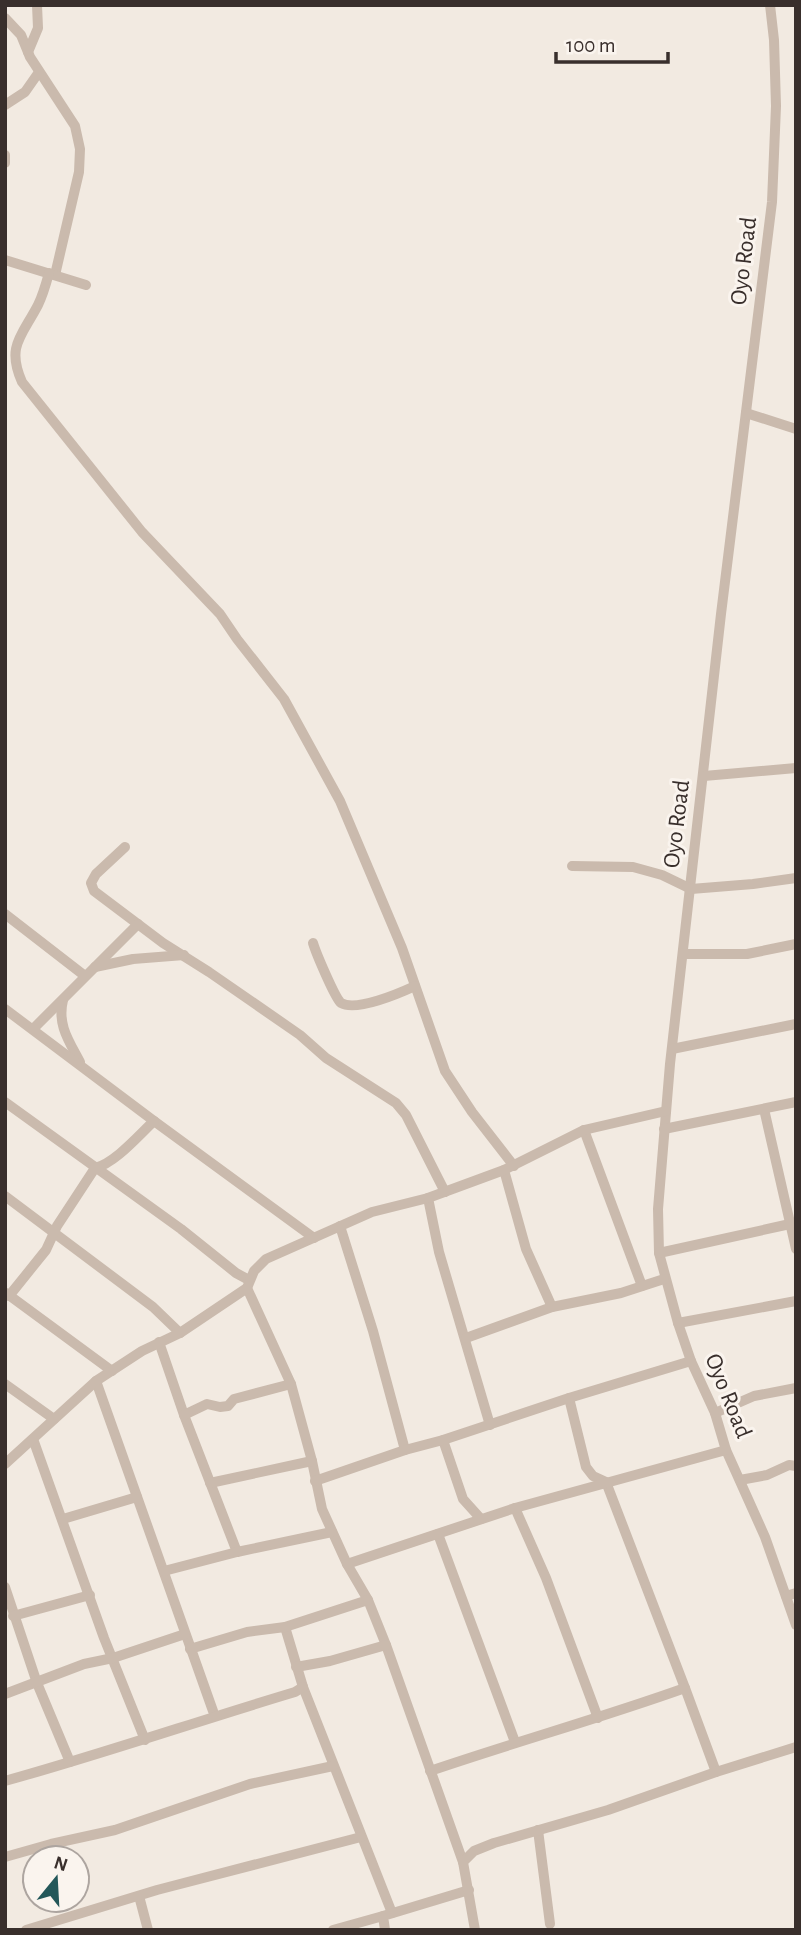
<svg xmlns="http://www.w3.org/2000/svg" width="801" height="1935" font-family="'Alegreya Sans',sans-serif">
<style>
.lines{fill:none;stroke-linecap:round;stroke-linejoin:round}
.minor{stroke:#cabaad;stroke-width:10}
.labels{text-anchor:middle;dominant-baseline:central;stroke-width:6;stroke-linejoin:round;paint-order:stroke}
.street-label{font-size:24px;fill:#392f2c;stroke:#faf4ee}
</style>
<rect width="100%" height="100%" fill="#f2eae1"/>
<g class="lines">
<g class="minor">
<polyline points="770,5 774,40 776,106 772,202 721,614 670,1064 658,1209 659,1253 678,1323 691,1361 715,1413 726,1450 765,1537 796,1625"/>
<polyline points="5,18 21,35 30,57 75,126 80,149 79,172 55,275"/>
<polyline points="28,52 38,28 37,5"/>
<polyline points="5,105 25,92 39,72"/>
<polyline points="5,155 5,163"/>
<polyline points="5,260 86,285"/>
<path d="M49,273c-3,11 -6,22 -11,32 -16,31 -32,41 -16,77l120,150 78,82 17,25 47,60 56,102 62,147 43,123 27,41 42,54"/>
<polyline points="746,413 796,429"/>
<polyline points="704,776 796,768"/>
<polyline points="125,847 96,874 91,883 94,891 163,943 209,972 300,1035 326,1058 396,1103 406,1115 445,1192"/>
<polyline points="572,866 633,867 662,875 691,889 753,884 796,878"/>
<polyline points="5,914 85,976"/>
<path d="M313,943c3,10 22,55 28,60 15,9 59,-10 74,-17"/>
<polyline points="683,954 747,954 796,944"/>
<polyline points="95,967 133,959 184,955"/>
<path d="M63,1000c-6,25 6,41 17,62"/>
<polyline points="5,1009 154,1121 314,1238"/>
<polyline points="33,1029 138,924"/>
<polyline points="672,1049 796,1024"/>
<polyline points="5,1102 181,1229 236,1273 249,1280"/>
<polyline points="764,1109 796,1249"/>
<polyline points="664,1129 796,1102"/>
<polyline points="584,1130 642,1286"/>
<polyline points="504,1170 526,1249 552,1307"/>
<polyline points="5,1196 153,1307 180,1333"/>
<polyline points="428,1198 439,1252 490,1425"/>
<polyline points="340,1226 373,1331 405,1450"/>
<polyline points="659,1253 790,1224"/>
<polyline points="247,1288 291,1384 312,1461 322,1509 347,1564 368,1600 386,1645 463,1862"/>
<polyline points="6,1293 112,1371"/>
<path d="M9,1296l37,-46 11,-24 38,-58c20,-5 43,-32 59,-47"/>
<polyline points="678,1323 796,1301"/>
<polyline points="466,1338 552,1307 621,1293 664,1279"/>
<polyline points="159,1342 184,1415 237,1552"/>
<polyline points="96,1381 213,1711"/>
<polyline points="5,1384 54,1419"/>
<polyline points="569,1398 586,1467 593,1476 606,1482 685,1688"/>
<polyline points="715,1413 754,1396 796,1388"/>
<polyline points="184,1415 207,1404 220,1407 228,1406 234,1399 291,1384"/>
<polyline points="33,1439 104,1638 145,1740"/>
<polyline points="443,1440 463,1499 481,1519"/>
<polyline points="5,1464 96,1381 142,1351 180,1333 247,1288 254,1271 266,1259 372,1212 428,1198 504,1170 584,1130 666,1111"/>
<polyline points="740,1480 767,1475 789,1465 796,1466"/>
<polyline points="315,1481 405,1450 443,1440 569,1398 691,1361"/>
<polyline points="210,1483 312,1461"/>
<polyline points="515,1508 546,1578 598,1718"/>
<polyline points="63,1519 137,1497"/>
<polyline points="438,1534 515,1742"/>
<polyline points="347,1564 515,1508 726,1450"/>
<polyline points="164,1571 237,1552 332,1532"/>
<polyline points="5,1587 37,1683 70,1762"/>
<polyline points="786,1596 796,1593"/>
<polyline points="13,1616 90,1595"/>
<polyline points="285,1627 303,1687 392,1913"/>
<polyline points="190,1649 247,1632 285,1627 368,1600"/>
<polyline points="296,1667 330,1661 386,1645"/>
<polyline points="5,1694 84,1664 113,1658 185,1634"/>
<path d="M430,1771c85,-29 171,-53 255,-83l31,84"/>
<path d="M5,1781c97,-27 193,-60 290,-89l8,-5"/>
<polyline points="538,1830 550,1924"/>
<polyline points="5,1857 51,1844 115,1830 250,1784 333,1766"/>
<polyline points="139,1896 148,1930"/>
<polyline points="26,1930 157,1890 361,1837"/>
<polyline points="333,1930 383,1916"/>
<polyline points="385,1930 383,1916 469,1890"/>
<polyline points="475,1930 463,1862 474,1851 494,1843 608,1810 716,1772 796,1747"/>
</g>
</g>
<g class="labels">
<g class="street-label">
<text transform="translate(744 261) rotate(-83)">Oyo Road</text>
<text transform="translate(677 824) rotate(-83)">Oyo Road</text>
<text transform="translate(728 1396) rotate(68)">Oyo Road</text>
</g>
</g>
<rect width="801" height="1935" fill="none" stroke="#392f2c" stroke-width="14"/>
<g transform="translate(56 1879) rotate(18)"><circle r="33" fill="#faf4ee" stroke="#ada5a0" stroke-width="2"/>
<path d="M0-5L12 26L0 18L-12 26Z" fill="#235759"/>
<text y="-10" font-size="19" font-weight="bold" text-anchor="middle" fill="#392f2c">N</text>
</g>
<path d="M556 52v10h112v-10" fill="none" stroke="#392f2c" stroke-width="3.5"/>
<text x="566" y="52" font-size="21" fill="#392f2c" stroke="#faf4ee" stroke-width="5" paint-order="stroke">100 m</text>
</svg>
